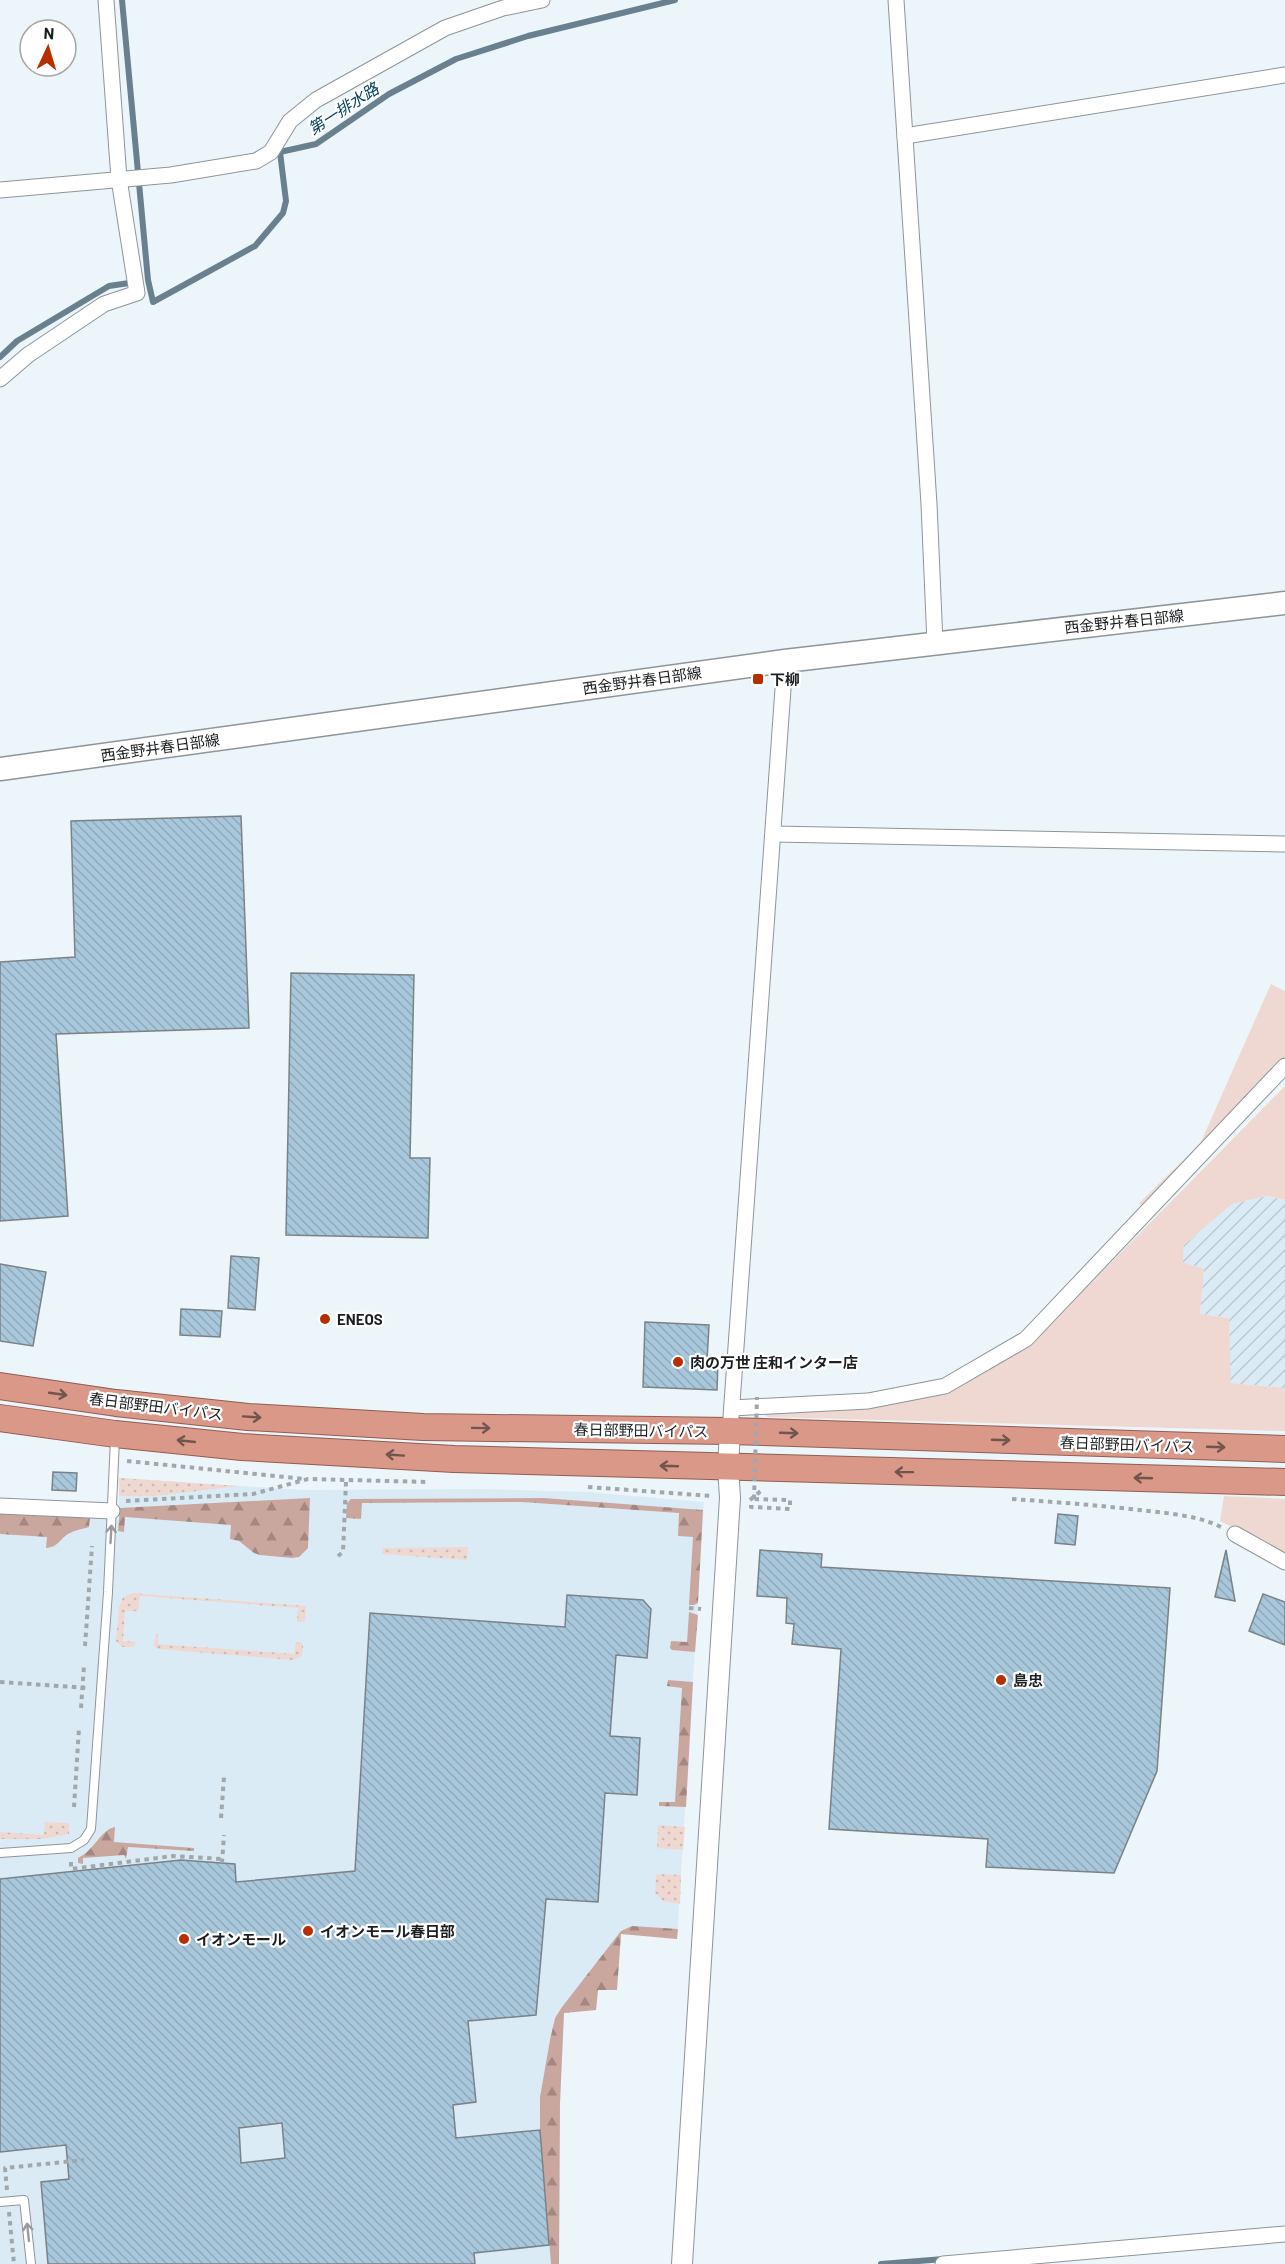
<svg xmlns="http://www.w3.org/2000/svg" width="1285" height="2264" font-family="Barlow,'Noto Sans JP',sans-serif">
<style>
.built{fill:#dbebf5}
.industrial{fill:url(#industrial-furrows)}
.grass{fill:#efd8d2}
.forest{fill:url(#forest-firs)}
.garden{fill:url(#garden-dots)}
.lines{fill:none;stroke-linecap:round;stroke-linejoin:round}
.stream{stroke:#69808e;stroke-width:6}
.building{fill:url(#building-back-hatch);stroke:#7b8287;stroke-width:1.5;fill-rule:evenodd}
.service-casing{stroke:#8d959a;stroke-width:10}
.minor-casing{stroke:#8d959a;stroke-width:17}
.tertiary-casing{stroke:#8d959a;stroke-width:22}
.secondary-casing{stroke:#8d959a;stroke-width:25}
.trunk-casing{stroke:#925d50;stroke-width:28}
.path{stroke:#a1a8ac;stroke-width:4;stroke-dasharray:4.5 4.5;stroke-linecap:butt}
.service{stroke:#fff;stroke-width:8}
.minor{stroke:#fff;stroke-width:15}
.tertiary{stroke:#fff;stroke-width:20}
.secondary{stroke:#fff;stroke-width:22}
.trunk{stroke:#da9888;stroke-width:26}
.path-bridge{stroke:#a1a8ac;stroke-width:4;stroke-dasharray:4.5 4.5;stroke-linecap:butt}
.oneway{stroke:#71554f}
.oneway2{stroke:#999a9b}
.poi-dot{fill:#b72e01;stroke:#fff;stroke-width:2}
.labels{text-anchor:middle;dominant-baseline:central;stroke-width:4.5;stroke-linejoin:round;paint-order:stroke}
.street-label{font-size:15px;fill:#1c1f21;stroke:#fff}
.poi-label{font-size:15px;font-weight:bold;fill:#1c1f21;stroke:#fff;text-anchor:start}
.water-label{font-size:16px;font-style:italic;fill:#03405c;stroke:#fff}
</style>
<defs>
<pattern id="industrial-furrows" width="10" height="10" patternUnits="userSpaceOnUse" patternTransform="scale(1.5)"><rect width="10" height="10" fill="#dbebf5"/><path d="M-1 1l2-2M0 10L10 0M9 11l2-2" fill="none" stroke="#bbc9d2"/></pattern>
<pattern id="forest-firs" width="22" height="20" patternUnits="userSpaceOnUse" patternTransform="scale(1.5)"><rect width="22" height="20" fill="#caa79e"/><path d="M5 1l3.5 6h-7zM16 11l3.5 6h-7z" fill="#a38780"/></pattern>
<pattern id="garden-dots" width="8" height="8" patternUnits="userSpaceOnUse" patternTransform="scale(1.5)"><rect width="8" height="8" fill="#efd8d2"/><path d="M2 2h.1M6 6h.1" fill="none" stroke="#ccb9b4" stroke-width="1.8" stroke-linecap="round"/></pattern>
<pattern id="building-back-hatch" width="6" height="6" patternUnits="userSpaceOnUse" patternTransform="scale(1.5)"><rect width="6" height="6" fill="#a8c7db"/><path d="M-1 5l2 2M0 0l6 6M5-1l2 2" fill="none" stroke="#90aabc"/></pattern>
</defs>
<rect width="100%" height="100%" fill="#ecf5fa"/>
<polygon class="built" points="119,1478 304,1490 483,1489 587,1492 704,1502 677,1939 621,1934 617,1990 598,1990 596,2010 564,2013 560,2103 559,2264 0,2264 0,1512 119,1519"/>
<polygon class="industrial" points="1267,1196 1285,1200 1285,1388 1230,1383 1229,1318 1200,1314 1204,1269 1183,1262 1184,1245 1232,1204"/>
<g class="grass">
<polygon points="1271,984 1285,991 1285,1067 1143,1208 1139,1203 1200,1144"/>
<polygon points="1285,1086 1285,1200 1267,1196 1232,1204 1184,1245 1183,1262 1204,1269 1200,1314 1229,1318 1231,1383 1285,1388 1285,1431 768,1417 764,1413 933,1385 1045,1323 1071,1303"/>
<polygon points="1224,1496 1285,1499 1285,1554 1220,1521"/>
</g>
<g class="forest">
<polygon points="310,1498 308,1548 299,1557 292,1558 260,1555 254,1553 239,1541 230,1539 231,1525 125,1517 124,1532 118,1531 120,1508"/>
<polygon points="544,1498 703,1510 698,1603 694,1605 689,1605 693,1537 678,1536 679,1513 522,1502 362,1503 361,1519 346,1518 347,1503 351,1499"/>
<path d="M0,1512l90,6 -1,9c-7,2 -14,3 -21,7 -8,5 -11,14 -22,14l1,-11 -47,-3z"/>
<polygon points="689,1612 698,1615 695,1652 672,1650 670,1648 671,1641 687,1642"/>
<polygon points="668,1680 693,1682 686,1807 659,1806 659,1802 675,1802 682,1688 667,1686"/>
<path d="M115,1827l-1,15 80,6v3l-66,-4 -2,12 -2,-4 -41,3v6l-5,-1v-5c17,-8 22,-28 37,-31z"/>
<polygon points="632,1926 678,1929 677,1939 621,1934 617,1990 598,1990 596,2010 564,2013 560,2103 559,2264 551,2264 540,2130 540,2097 550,2040 555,2018 562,2007 621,1931"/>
</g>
<g class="garden">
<polygon points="119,1478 239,1486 155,1496 119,1496"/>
<polygon points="468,1547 467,1560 382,1554 383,1548"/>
<polygon points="133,1593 306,1606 305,1621 297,1622 298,1608 140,1596 138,1611 125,1611 123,1641 135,1642 135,1645 132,1647 122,1647 116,1641 119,1607 123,1597"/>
<polygon points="156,1633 158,1634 158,1644 294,1654 296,1642 300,1642 303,1645 302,1656 293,1660 157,1649 154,1646"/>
<polygon points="45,1822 69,1823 69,1834 42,1839 0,1839 0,1832 44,1835"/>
<polygon points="658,1825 685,1827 683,1850 657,1848"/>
<polygon points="656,1874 681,1875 680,1904 663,1901 655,1893"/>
</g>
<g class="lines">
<g class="stream">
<polyline points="122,0 148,280 153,302 255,246 283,213 286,201 280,152 316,144 389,94 456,59 528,36 675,0"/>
<polyline points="0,357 17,341 109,286 136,282"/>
<polyline points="881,2264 944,2259"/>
</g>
</g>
<g class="building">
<polygon points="241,816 249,1028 56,1034 68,1216 0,1221 0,962 75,957 71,821"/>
<polygon points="291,973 414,975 410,1158 430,1158 428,1238 286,1235"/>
<polygon points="231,1256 259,1258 255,1310 228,1308"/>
<polygon points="0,1264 46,1272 33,1346 0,1341"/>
<polygon points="181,1309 222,1311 220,1337 180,1335"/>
<polygon points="645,1322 709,1325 707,1361 718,1361 717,1390 643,1387"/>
<polygon points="53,1472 77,1473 76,1491 52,1490"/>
<polygon points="1058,1514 1078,1516 1075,1545 1055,1543"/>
<polygon points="760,1550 822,1554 821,1567 1170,1588 1157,1771 1114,1873 986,1867 988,1839 829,1829 841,1649 792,1644 794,1624 786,1623 787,1598 757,1596"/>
<polygon points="1226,1550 1235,1601 1215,1597"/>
<polygon points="1263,1594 1285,1602 1285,1645 1249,1631"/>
<path d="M567,1595l76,5 8,9 -4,49 -31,-3 -6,81 30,2 -3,57 -32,-2 -7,109 -52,-3 -10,116 -68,6 8,81 -23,3 3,33 84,-8 9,115 -75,8 1,11h-427l-7,-82 28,-3 -3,-34 -66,7v-273l181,-19 54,4 1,18 119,-11 15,-258 195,14zM282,2123l3,35 -44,5 -2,-35z"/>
</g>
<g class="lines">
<g class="service-casing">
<g id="service">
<polyline points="0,1853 71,1848 84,1840 91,1829 108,1592 115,1439"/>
<polyline points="0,2202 24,2200 31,2264"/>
</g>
</g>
<g class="minor-casing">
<g id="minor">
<polyline points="896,0 929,504 935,643"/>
<polyline points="905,136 1285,75"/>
<polyline points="0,190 171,175 256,161 271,152 290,121 316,100 445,28 503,8 542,0"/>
<polyline points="0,379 28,355 104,304 137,293 119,179 106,0"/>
<polyline points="774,834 1285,844"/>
<polyline points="732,1408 868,1401 945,1386 1026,1339 1285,1066"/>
<polyline points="730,1431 785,661"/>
<polyline points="0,1506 112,1511"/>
<polyline points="1235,1534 1285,1562"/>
<polyline points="943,2264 1285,2234"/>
</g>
</g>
<g class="tertiary-casing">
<polyline id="tertiary" points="682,2264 730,1498 728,1467 730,1431"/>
</g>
<g class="secondary-casing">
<polyline id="secondary" points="0,769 785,661 1285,603"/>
</g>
<g class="trunk-casing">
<g id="trunk">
<polyline points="0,1386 116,1403 248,1417 423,1427 730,1431 1285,1449"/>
<polyline points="0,1418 115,1434 242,1447 454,1459 1285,1482"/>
</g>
</g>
<g class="path">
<polyline points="127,1461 305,1479"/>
<polyline points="588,1487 712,1496"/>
<path d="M1012,1499c42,3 84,6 127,11 26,3 58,5 82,17"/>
<polyline points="750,1500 762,1490"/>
<polyline points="126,1501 253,1494 308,1479 428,1482"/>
<polyline points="751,1505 751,1507 790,1509 790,1500 754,1499"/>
<polyline points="338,1556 343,1552 346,1482"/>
<polyline points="689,1608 701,1609"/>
<polyline points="85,1646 92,1546"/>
<polyline points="0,1682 89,1688"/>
<polyline points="81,1708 84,1666"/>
<polyline points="74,1807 79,1728"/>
<polyline points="221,1818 224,1777"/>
<polyline points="71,1862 71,1869 173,1856 222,1859"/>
<polyline points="222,1863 224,1835"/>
<polyline points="7,2190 5,2168 84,2160"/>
<polyline points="9,2212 14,2264"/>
</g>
<use href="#service" class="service"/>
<use href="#minor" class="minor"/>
<use href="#tertiary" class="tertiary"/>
<use href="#secondary" class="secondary"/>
<use href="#trunk" class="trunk"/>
<polyline class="path-bridge" points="754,1499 757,1397"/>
</g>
<defs><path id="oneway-shaft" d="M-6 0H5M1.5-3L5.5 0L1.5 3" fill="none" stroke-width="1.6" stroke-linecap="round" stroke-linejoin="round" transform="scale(1.5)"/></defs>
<g class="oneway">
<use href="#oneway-shaft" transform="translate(58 1394) rotate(8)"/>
<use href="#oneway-shaft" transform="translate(252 1417) rotate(4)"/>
<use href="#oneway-shaft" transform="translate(481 1428) rotate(1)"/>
<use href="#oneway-shaft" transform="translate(789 1433) rotate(2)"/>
<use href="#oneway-shaft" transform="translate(1001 1440) rotate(2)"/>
<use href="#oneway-shaft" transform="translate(186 1441) rotate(-174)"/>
<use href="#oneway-shaft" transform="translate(1216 1447) rotate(2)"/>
<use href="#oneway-shaft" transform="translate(395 1455) rotate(-176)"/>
<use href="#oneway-shaft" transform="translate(669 1466) rotate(-178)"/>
<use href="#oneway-shaft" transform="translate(904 1472) rotate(-179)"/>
<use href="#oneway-shaft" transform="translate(1143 1478) rotate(-178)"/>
</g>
<g class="oneway2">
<use href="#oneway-shaft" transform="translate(111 1534) rotate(-87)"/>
<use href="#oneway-shaft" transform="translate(28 2232) rotate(-96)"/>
</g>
<g class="poi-dot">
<rect x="752" y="673" width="12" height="12" rx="3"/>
<circle cx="325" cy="1319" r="6"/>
<circle cx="678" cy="1362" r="6"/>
<circle cx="1001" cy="1680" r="6"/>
<circle cx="308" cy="1931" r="6"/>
<circle cx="184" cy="1939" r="6"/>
</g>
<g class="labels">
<g class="street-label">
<text transform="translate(1124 621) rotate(-6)">西金野井春日部線</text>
<text transform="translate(642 680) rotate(-8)">西金野井春日部線</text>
<text transform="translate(160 747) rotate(-8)">西金野井春日部線</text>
<text transform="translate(156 1406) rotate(7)">春日部野田バイパス</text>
<text transform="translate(641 1430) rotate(1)">春日部野田バイパス</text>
<text transform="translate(1127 1444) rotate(2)">春日部野田バイパス</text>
</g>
<g class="poi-label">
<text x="770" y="679">下柳</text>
<text x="337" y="1319">ENEOS</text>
<text x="690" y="1362">肉の万世 庄和インター店</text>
<text x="1013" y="1680">島忠</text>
<text x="320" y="1931">イオンモール春日部</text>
<text x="196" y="1939">イオンモール</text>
</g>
<g class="water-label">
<text transform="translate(343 108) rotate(-33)">第一排水路</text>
</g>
</g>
<g transform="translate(48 48) rotate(4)"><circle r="28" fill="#ffffff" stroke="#a4a5a6" stroke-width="1.5"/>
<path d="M0-4.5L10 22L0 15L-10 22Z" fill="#b72e01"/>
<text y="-9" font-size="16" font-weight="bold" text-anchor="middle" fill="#1c1f21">N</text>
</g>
</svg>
